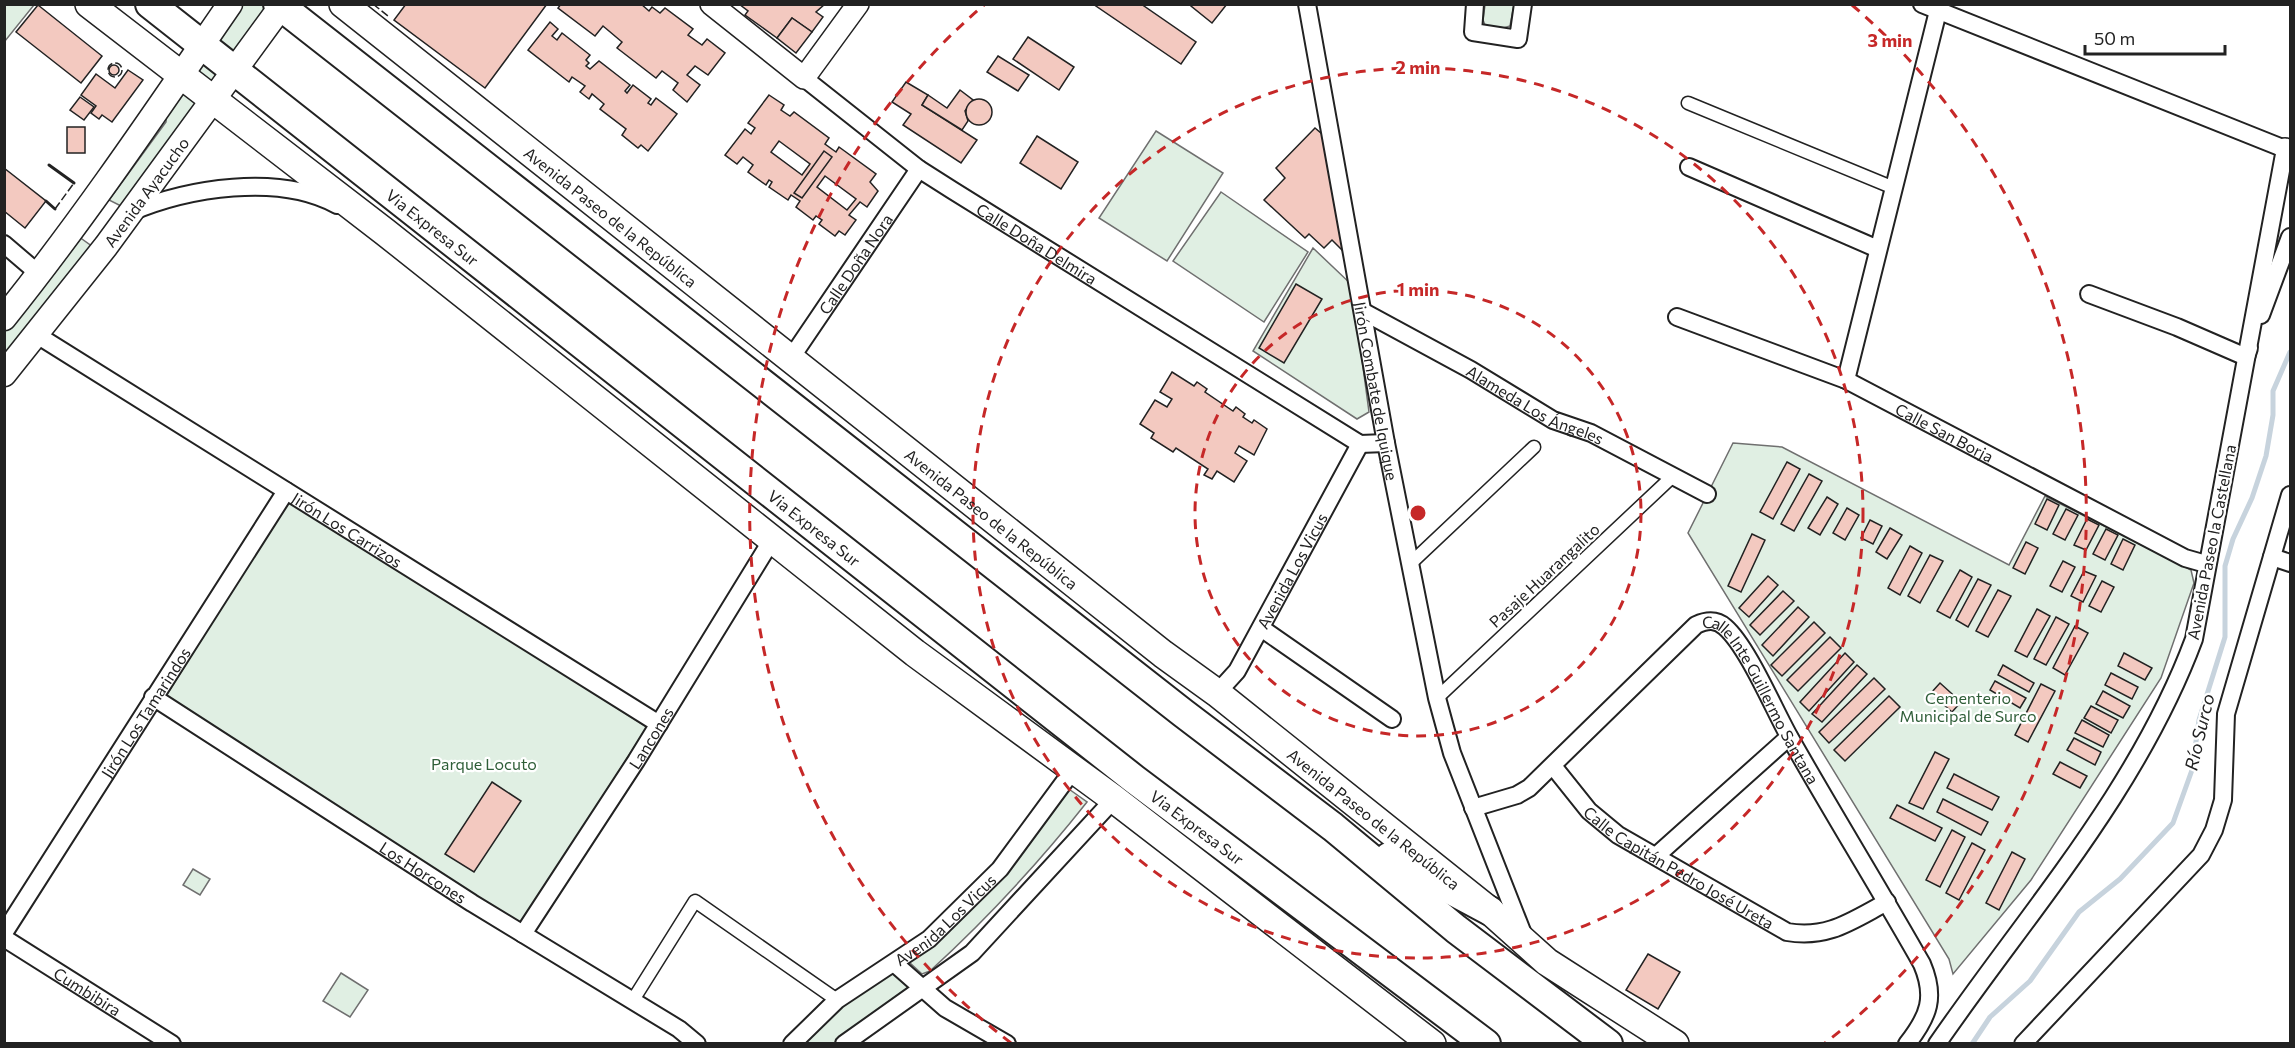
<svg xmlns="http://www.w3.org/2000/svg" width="2295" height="1048" font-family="Commissioner,sans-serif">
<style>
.green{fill:#e0efe3;stroke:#6f6f6f;stroke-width:1.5}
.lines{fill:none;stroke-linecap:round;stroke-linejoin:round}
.stream{stroke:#c7d3dd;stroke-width:5}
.building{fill:#f3c9c0;stroke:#222;stroke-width:1.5;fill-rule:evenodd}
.pedestrian-casing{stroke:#222;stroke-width:15}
.minor-casing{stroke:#222;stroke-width:20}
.tertiary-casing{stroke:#222;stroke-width:24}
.secondary-casing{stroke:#222;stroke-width:27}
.primary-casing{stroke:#222;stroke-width:30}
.trunk-casing{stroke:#222;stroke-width:32}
.pedestrian{stroke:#fff;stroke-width:12}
.minor{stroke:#fff;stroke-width:16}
.tertiary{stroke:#fff;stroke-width:21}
.secondary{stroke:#fff;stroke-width:24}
.primary{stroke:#fff;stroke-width:27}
.trunk{stroke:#fff;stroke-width:28}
.fence{stroke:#222;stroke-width:1.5;stroke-dasharray:8 3;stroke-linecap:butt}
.wall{stroke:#222;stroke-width:3}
.ring{fill:none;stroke:#c62828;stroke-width:3;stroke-dasharray:10 8}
.labels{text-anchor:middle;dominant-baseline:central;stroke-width:4.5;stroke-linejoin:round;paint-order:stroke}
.street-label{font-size:16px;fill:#222;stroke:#fff}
.park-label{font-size:16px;fill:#2f5e38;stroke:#fff}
.water-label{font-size:18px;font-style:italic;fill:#222;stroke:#fff}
.centre{fill:#c62828;stroke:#fff;stroke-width:3}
.ring-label{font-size:18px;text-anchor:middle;font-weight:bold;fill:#c62828;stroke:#fff;stroke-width:4.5;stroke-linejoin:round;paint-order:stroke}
</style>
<rect width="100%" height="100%" fill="#fff"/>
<g class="green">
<polygon points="5,4 34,5 5,41 4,5"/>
<polygon points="239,5 274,5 123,207 109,200 166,122 167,107"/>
<polygon points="1485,5 1514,5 1510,26 1500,29 1485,25 1483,20"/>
<polygon points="1156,131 1223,173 1167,261 1099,218"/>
<polygon points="1221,192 1308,252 1264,322 1173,261"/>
<polygon points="75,234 93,247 5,361 5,326"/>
<polygon points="1313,248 1352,285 1369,412 1357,419 1253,351"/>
<polygon points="1733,443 1782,447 2009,565 2045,496 2191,570 2194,583 2161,678 2031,880 1953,974 1949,959 1688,533"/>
<polygon points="288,500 647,727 520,926 166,696"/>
<path d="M1066,787l21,15c-49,62 -98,115 -157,169l-8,3 -12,-11v-3z"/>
<polygon points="193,869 210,879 200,895 183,885"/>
<polygon points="893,969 913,987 838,1043 799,1044 839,1005"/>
<polygon points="341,973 368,990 350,1017 323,1001"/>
</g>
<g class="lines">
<polyline class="stream" points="1972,1044 1990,1017 2030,981 2079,912 2120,879 2173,823 2192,770 2199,720 2225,637 2225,566 2233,539 2252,498 2266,456 2273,415 2273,391 2290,352"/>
</g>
<g class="building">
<polygon points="406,4 547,4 485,88 394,20"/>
<polygon points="561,4 641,4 649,11 652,7 660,13 665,8 693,29 688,35 702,45 707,39 725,53 708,75 695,66 687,75 700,85 687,102 673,90 678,83 662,71 656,78 617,48 622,42 603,26 595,36 558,8"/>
<polygon points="739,4 825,4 816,12 823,17 812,32 792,18 777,38 745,15 748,11"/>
<polygon points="1093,4 1141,4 1196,42 1181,64"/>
<polygon points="1192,4 1227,4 1212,23 1191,6"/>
<polygon points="38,5 102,56 81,83 16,32"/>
<polygon points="792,18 812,32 796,53 777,38"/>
<polygon points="550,22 558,29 552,36 557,40 562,33 590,55 586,60 589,63 586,66 590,69 599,61 630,85 625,91 627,93 633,85 651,99 648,103 651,105 656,98 677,114 648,151 641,145 638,148 622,135 626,129 600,109 604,104 592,94 589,99 580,92 585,86 572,77 569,82 528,50"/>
<polygon points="1028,37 1074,67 1059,90 1013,59"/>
<polygon points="998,56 1029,75 1018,91 987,72"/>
<circle cx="114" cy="70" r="5"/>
<polygon points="128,70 143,80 112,122 102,115 99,119 91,113 96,106 81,95 96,74 115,88"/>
<polygon points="906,82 928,95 922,105 977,140 961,163 903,125 911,114 892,102"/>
<polygon points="960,90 973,100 965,111 968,121 962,130 922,105 928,95 947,108"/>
<path d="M769,95l15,10 -3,5 9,6 4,-4 35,26 -4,6 11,8 3,-5 37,27 -6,8 8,9 -11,16 -7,-5 -11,13 7,5 -11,15 -6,-4 -4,5 -16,-12 3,-4 -6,-4 -3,4 -17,-13 4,-6 -9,-6 -3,5 -19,-13 3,-5 -3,-2 -3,5 -18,-13 5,-7 -10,-8 -6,7 -12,-9 20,-26 6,5 4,-6 -7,-5zM779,141l31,23 -8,11 -31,-23zM825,176l31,23 -9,11 -30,-23z"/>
<polygon points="80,97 94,107 84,120 70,110"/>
<circle cx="979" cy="112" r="13"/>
<rect x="67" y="127" width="18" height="26"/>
<polygon points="1315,128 1322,134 1344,252 1332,240 1324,248 1309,234 1305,238 1264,200 1285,178 1276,168"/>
<polygon points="1037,136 1078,162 1061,189 1020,163"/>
<polygon points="824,151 832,157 802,198 794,193"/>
<polygon points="4,168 46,201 25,228 4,211"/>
<polygon points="1296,284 1322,299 1284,363 1259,348"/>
<polygon points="1172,372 1194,386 1197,382 1207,389 1205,392 1233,411 1236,407 1245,414 1243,417 1252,423 1254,420 1267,429 1254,455 1239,446 1235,453 1247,461 1234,482 1217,471 1212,479 1204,475 1208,469 1176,448 1173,452 1151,438 1154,433 1140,424 1155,400 1167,407 1172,399 1160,392"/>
<polygon points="1787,462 1800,469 1773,519 1760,512"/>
<polygon points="1809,474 1822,481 1794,531 1781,524"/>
<polygon points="1827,497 1838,504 1820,535 1808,528"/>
<polygon points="2047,499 2059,505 2047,530 2035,524"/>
<polygon points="1847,508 1859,515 1845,540 1833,533"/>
<polygon points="2066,509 2078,515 2065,540 2053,534"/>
<polygon points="2087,519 2099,525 2086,550 2074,545"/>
<polygon points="1870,520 1882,526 1873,544 1861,538"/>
<polygon points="1890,528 1902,535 1887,559 1876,552"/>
<polygon points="2106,529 2118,535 2105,560 2093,554"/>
<polygon points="1752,534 1765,540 1741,592 1728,586"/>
<polygon points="2123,539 2135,545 2123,570 2111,564"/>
<polygon points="2026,542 2038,548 2025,574 2013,568"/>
<polygon points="1910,546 1922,553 1900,595 1888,588"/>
<polygon points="1930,555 1943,561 1920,603 1908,596"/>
<polygon points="2063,561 2075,567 2062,592 2050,586"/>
<polygon points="1960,570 1972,577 1950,618 1937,611"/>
<polygon points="2084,571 2096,576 2083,602 2071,596"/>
<polygon points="1768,576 1778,585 1749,617 1739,608"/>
<polygon points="1978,579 1991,585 1968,627 1956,620"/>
<polygon points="2102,581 2114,587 2101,612 2089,606"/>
<polygon points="1998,590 2011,596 1988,637 1976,631"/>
<polygon points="1783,591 1794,601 1760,635 1750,625"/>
<polygon points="1798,607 1809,617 1773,656 1762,645"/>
<polygon points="2037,609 2050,616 2027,657 2015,651"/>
<polygon points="2056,617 2069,624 2046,665 2034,659"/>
<polygon points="1814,622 1825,633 1782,676 1771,665"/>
<polygon points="2075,626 2088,633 2065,675 2053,668"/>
<polygon points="1830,637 1841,648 1798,691 1787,680"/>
<polygon points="1845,653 1854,662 1809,711 1800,702"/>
<polygon points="2124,653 2152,668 2145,680 2118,666"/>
<polygon points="1857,665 1867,674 1822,722 1812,714"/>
<polygon points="2003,665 2034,683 2029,692 1998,675"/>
<polygon points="2111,673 2138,687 2132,699 2105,685"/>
<polygon points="1874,678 1885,689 1829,743 1819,732"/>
<polygon points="1995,681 2026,698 2020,708 1990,690"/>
<polygon points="1940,683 1961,702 1952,712 1931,693"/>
<polygon points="2041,684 2055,691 2028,742 2015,735"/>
<polygon points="2103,691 2130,706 2123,718 2096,704"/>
<polygon points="1889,696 1900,707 1845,761 1834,750"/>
<polygon points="2091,706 2118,720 2111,733 2084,718"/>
<polygon points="2082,720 2109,735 2103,747 2075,733"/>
<polygon points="2074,738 2101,752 2095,765 2067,750"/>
<polygon points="1935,752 1949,759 1923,809 1909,803"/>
<polygon points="2060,762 2087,776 2080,788 2053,774"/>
<polygon points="1954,774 1999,797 1992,810 1947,788"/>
<polygon points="492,782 521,801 474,872 445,854"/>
<polygon points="1943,799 1988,822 1981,835 1937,812"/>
<polygon points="1897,805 1942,828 1935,841 1890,818"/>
<polygon points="1952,830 1965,837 1940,887 1926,880"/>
<polygon points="1972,843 1985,850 1959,900 1946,893"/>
<polygon points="2012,852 2025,859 1999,910 1986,903"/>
<polygon points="1648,954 1680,972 1658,1009 1626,990"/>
</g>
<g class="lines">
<g class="pedestrian-casing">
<g id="pedestrian">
<polyline points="1688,103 1894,188"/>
<polyline points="1410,564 1534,447"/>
<polyline points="1437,698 1673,476"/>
<polyline points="633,1000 695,901 837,1000"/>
</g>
</g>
<g class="minor-casing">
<g id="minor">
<path id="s1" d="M1307,4l79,439 51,255 15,55 73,186"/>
<polyline points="1475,4 1473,32 1518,39 1523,4"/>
<path d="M1922,4l363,145 -91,490c-57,153 -166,273 -257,405"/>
<path id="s2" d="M804,78l115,91 33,21 408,254 26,-1"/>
<polyline points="1689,167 1878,249"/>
<path d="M129,213c58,-25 150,-40 208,-8"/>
<polyline points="4,244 39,274"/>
<polyline points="2089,294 2177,327 2246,357 2249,348"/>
<path id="s3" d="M1364,312l107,58 82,50 38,13 116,61"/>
<polyline points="2261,315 2290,237"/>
<path id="s4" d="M1677,317l169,63 339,178 21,6"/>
<path id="s5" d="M37,335l622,389"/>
<path id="s6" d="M791,358l128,-189"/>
<polyline points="1846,380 1938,11"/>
<polyline points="2272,557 2290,563"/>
<polyline points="1261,628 1392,719"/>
<path id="s7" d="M1217,693l20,-22 123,-227"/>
<path id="s8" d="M153,697l319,206 207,126 18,15"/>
<path id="s9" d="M1553,766l36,45 29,24 169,97c41,7 64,-11 100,-30"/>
<path id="s10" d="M1473,808l44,-13 12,-7 167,-163c11,-5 20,-6 29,2 23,20 49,83 65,111 43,76 89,150 132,226 14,33 7,52 -15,80"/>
<polyline points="1656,856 1789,737"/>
<path id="s11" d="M4,933l282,-442"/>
<path id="s12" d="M523,934l113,-173 137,-223"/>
<path id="s13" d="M4,938l168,106"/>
<polyline points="894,963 945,1008 1007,1044"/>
<path id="s14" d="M792,1044l45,-44 92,-61 71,-70 73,-99"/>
<polyline points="844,1044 972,953 1114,799"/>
<polyline points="2023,1044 2201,855 2214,830 2223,800 2226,714 2290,495"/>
</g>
</g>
<g class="tertiary-casing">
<g id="tertiary">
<polyline points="711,4 804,78 858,4"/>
<polyline points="2285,149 2290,151"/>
</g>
</g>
<g class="secondary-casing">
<g id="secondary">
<path d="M4,318c81,-101 153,-208 226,-314"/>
<path id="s15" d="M4,374l102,-128 177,-242"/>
</g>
</g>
<g class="primary-casing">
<g id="primary">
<polyline points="89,4 385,232 915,653 1114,799 1432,1044"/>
<path id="s16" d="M343,4l820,650 54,39 273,218 57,51 128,82"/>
</g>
</g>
<g class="trunk-casing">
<g id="trunk">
<path id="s17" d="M150,4l984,775 352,265"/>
<polyline points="278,4 1183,713 1333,827 1456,929 1608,1044"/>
<polyline points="1389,857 1490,911"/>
</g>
</g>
<use href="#pedestrian" class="pedestrian"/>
<use href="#minor" class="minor"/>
<use href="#tertiary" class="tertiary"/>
<use href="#secondary" class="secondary"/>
<use href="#primary" class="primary"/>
<use href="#trunk" class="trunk"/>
<g class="fence">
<polyline points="373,4 388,16"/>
<circle cx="115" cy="70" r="7"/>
<polyline points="55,209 74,183"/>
</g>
<g class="wall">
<polyline points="49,165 74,183"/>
<polyline points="46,201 55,209"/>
</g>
</g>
<g class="ring">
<circle cx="1418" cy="513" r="223"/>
<circle cx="1418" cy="513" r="445"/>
<path d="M1011 1043A668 668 0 0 1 984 5M1852 5A668 668 0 0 1 1825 1043"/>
</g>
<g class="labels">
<g class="street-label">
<text stroke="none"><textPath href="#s15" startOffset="231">Avenida Ayacucho</textPath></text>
<text stroke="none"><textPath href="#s16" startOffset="342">Avenida Paseo de la República</textPath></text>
<text stroke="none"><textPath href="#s17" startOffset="360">Via Expresa Sur</textPath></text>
<text stroke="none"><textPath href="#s2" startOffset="286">Calle Doña Delmira</textPath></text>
<text stroke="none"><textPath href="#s6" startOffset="114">Calle Doña Nora</textPath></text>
<text stroke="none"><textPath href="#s1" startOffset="393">Jirón Combate de Iquique</textPath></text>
<text stroke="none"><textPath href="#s3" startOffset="195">Alameda Los Ángeles</textPath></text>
<text stroke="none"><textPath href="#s4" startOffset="292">Calle San Borja</textPath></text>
<text stroke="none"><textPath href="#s16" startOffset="828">Avenida Paseo de la República</textPath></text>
<text stroke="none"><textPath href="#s17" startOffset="846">Via Expresa Sur</textPath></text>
<text stroke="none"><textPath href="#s5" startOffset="366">Jirón Los Carrizos</textPath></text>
<text transform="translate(2211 542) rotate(-79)">Avenida Paseo la Castellana</text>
<text stroke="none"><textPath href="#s7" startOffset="144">Avenida Los Vicus</textPath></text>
<text transform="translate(1544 575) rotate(-43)">Pasaje Huarangalito</text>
<text stroke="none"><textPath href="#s10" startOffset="402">Calle Inte Guillermo Santana</textPath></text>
<text stroke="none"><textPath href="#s11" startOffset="262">Jirón Los Tamarindos</textPath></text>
<text stroke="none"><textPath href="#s12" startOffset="234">Lancones</textPath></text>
<text stroke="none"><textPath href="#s16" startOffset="1314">Avenida Paseo de la República</textPath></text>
<text stroke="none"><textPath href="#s17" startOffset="1332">Via Expresa Sur</textPath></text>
<text stroke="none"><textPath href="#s9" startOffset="164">Calle Capitán Pedro José Ureta</textPath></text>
<text stroke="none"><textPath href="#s8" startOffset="322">Los Horcones</textPath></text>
<text stroke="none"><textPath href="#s14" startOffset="198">Avenida Los Vicus</textPath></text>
<text stroke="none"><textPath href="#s13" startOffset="99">Cumbibira</textPath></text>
</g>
<g class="park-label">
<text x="1968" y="697">Cementerio<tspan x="1968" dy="18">Municipal de Surco</tspan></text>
<text x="484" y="763">Parque Locuto</text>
</g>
<g class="water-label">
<text transform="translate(2199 732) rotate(-77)">Río Surco</text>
</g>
</g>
<circle cx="1418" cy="513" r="9" class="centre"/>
<g class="ring-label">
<text x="1890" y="47">3 min</text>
<text x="1418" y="74">2 min</text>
<text x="1418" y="296">1 min</text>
</g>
<rect width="2295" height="1048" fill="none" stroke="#222222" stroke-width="12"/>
<path d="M2085 45v9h140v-9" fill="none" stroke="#222222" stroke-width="3"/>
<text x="2094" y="45" font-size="18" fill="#222222" stroke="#ffffff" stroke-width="4.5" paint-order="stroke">50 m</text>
</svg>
